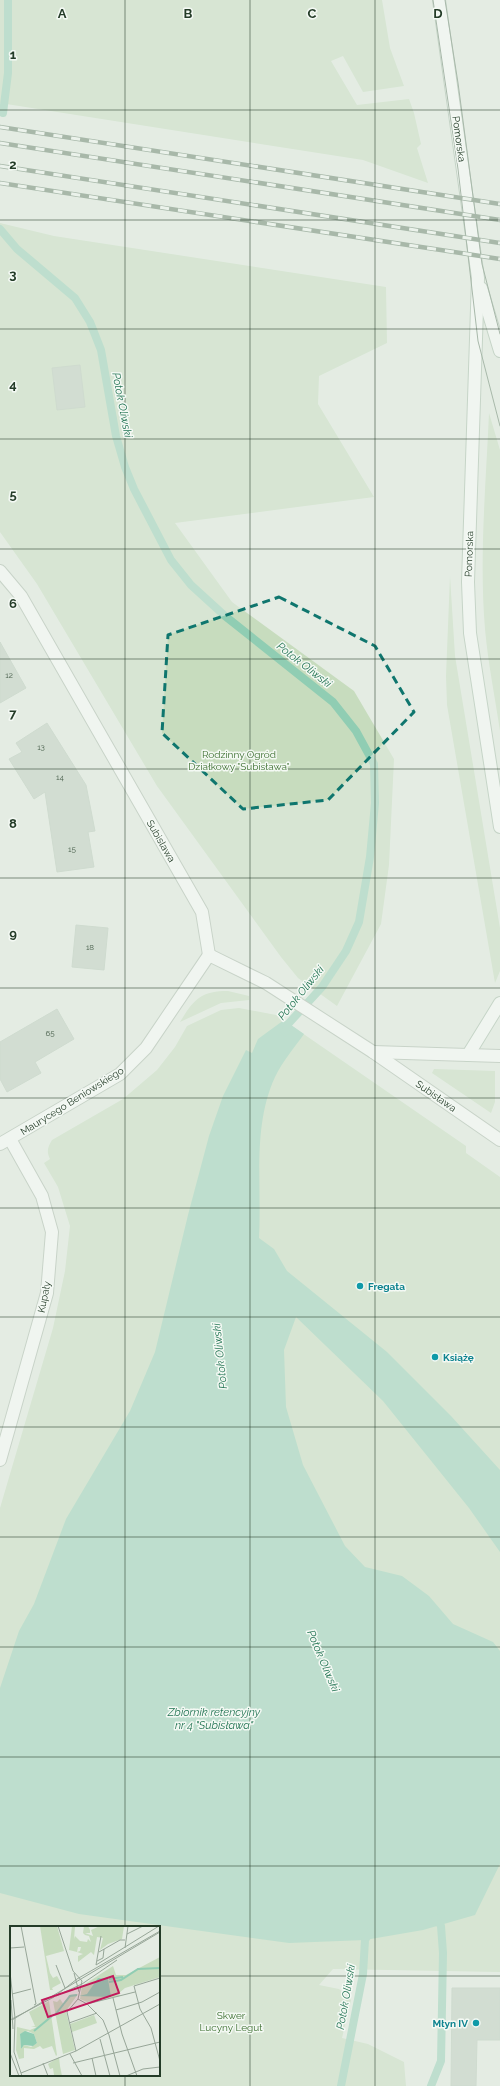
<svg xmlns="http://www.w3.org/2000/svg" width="500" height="2086" font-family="Raleway,sans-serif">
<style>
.green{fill:#c7dcbe;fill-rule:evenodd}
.water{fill:#90cdb3}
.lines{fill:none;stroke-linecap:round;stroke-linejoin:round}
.stream{stroke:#90cdb3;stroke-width:8}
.building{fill:#bccabd;stroke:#b6c5b6}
.minor-casing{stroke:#a7b4a7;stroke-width:14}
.secondary-casing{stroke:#a2b7a5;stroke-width:14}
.minor{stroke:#fff;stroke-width:12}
.secondary{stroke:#fff;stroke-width:12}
.tram{stroke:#5f7863;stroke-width:1}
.rail-casing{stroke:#5f7863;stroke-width:4.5}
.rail{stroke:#f4f9f4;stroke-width:3;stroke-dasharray:9;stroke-linecap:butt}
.marked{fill:none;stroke:#0f766e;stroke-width:3;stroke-dasharray:8 5;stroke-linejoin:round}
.grid{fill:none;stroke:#243c28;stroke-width:1;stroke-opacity:0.55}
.culture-dot{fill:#0f9aa8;stroke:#f4f9f4;stroke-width:1.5}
.labels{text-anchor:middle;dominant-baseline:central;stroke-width:3;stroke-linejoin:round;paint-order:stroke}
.number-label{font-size:8px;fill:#4a604d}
.street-label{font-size:10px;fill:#243c28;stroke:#f4f9f4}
.park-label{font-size:10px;fill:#3d7031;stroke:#f4f9f4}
.culture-label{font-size:10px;font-weight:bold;fill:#0d838f;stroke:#f4f9f4;text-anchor:start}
.water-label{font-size:11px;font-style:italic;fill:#227453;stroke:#f4f9f4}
.inset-river{fill:none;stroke:#90cdb3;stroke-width:2}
.inset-road{fill:none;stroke:#97a698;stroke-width:1}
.view{fill:#c2185b;fill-opacity:0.15;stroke:#c2185b;stroke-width:2}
.inset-edge{fill:none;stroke:#243c28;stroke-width:2}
.grid-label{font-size:13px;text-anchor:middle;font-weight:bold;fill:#243c28;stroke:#f4f9f4;stroke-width:3;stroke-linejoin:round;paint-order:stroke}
</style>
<rect width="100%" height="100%" fill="#e4ece3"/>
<g class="green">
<polygon points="0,0 382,0 390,48 404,86 363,92 343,56 331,61 357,105 409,99 414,113 421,144 417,148 428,183 363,160 0,103"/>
<polygon points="0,223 54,236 386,287 387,343 319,376 318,404 374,497 175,523 232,602 354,691 394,759 389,865 381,924 337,1006 298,978 281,957 157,786 37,584 0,532"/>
<path d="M489,413l11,37v281c-5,-34 -12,-68 -15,-102 -6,-72 1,-145 4,-216z"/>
<polygon points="450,576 455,656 500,928 500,971 495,983 447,705 446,676"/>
<path d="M228,991l21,5v4l-28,3 -41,19c14,-23 21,-31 48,-31z"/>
<path d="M239,1008l37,7 190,131v7l34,24v795l-167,-3 -14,16 20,4 12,11 -9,38 26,6 36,18 2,24h-406v-578l53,-180 12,-57 5,-45 -12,-39 -14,-24 6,-4c-4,-8 -2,-12 2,-19l71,-41 34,-29 18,-23 12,-21 34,-16zM11,1927h148v148h-148z"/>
<polygon points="434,1069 495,1071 495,1102 491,1113 432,1073"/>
</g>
<path class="water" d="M284,1020l20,14c-9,13 -22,28 -29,43 -23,50 -13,108 -16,161l15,11 13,22 100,81 64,64 49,54v82l-31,-44 -86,-107 -87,-84 -12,33 2,57 17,58 42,81 20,21 37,9 27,20 24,28 40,18 7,9v213l-25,51 -52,15 -58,10 -76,3 -210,-29 -79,-21v-205l19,-57 15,-27 32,-85 64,-108 25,-59 33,-137 21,-79 14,-40 23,-46 6,3 6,-14z"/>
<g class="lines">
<g class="stream">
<polyline points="3,113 8,73 8,0"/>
<polyline points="0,229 17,249 75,298 90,322 101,350 116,436 125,467 134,489 171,560 191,585 225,616 333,702 356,731 374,764 375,803 370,857 359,922 346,951 322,987 289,1023 285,1032"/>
<polyline points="341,2086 363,1974 365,1940 370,1932"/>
<polyline points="431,2086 441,2061 443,1953 441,1926 436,1918"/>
</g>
</g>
<g class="building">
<polygon points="80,365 85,407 57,410 52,368"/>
<polygon points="0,642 26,688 0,703"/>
<polygon points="47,723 86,785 95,831 88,832 94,867 57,872 45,792 34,799 9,759 22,752 16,743"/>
<polygon points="76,925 108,928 104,970 72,967"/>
<polygon points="57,1009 74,1039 35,1062 41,1073 7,1092 0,1079 0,1042"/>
<polygon points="452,1988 500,1988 500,2040 477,2040 476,2086 451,2086"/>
</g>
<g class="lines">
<g class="minor-casing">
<g id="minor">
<polyline points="0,571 21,596 202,912 209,955"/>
<polyline points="209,955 266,983 373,1052 500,1140"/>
<polyline points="373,1052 500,1056"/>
<polyline points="0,1144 120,1074 146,1048 209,955"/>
<polyline points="0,1460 47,1293 52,1232 42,1196 10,1139"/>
</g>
</g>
<g class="secondary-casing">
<g id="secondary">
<polyline points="439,0 478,278 468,582 470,633 500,827"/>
<polyline points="481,288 500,351"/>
<polyline points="468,1055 500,1003"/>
</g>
</g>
<use href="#minor" class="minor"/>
<use href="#secondary" class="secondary"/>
<g class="tram">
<polyline points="433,0 458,169 478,341 500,426"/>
<polyline points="445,0 458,83 482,264 500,334"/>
</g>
<g class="rail-casing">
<g id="rail">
<polyline points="0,127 500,204"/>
<polyline points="0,143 500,220"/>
<polyline points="0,166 500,243"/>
<polyline points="0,183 500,259"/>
</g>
</g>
<use href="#rail" class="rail"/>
</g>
<path d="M0 0H500V2086H0ZM279,597l96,49 39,66 -86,88 -85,9 -81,-76 6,-98z" fill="#e4ece3" fill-opacity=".55" fill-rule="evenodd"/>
<path class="marked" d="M279,597l96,49 39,66 -86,88 -85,9 -81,-76 6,-98z"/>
<path class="grid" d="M125,0v1927M250,0v2086M375,0v2086M0,110h500M0,220h500M0,329h500M0,439h500M0,549h500M0,659h500M0,769h500M0,878h500M0,988h500M0,1098h500M0,1208h500M0,1317h500M0,1427h500M0,1537h500M0,1647h500M0,1757h500M0,1866h500M0,1976h11M159,1976h341M125,2075v11"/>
<g class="culture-dot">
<circle cx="360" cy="1286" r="4"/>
<circle cx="435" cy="1357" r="4"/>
<circle cx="476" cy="2023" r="4"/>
</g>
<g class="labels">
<g class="number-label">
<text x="9" y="675">12</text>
<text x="41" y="747">13</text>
<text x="60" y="777">14</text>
<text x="72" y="849">15</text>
<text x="90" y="947">18</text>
<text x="50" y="1033">65</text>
</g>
<g class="street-label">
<text transform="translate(459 139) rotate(82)">Pomorska</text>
<text transform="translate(469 554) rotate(-88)">Pomorska</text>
<text transform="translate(161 841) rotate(60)">Subisława</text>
<text transform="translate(436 1096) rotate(35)">Subisława</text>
<text transform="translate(72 1101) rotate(-32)">Maurycego Beniowskiego</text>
<text transform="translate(44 1297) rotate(-79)">Kupały</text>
</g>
<g class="park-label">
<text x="239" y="754">Rodzinny Ogród<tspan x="239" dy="12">Działkowy "Subisława"</tspan></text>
<text x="231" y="2015">Skwer<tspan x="231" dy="12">Lucyny Legut</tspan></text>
</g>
<g class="culture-label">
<text x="368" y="1286">Fregata</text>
<text x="443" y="1357">Książę</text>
<text x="468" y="2023" text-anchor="end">Młyn IV</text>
</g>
<g class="water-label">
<text transform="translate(122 405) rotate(79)">Potok Oliwski</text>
<text transform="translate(304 665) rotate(38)">Potok Oliwski</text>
<text transform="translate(301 993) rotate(-51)">Potok Oliwski</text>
<text transform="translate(220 1356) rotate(-96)">Potok Oliwski</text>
<text transform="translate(323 1661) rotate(67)">Potok Oliwski</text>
<text x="214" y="1712">Zbiornik retencyjny<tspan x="214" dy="13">nr 4 "Subisława"</tspan></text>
<text transform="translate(346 1997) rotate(-80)">Potok Oliwski</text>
</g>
</g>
<g transform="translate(10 1926)">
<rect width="150" height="150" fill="#e4ece3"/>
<path d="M30,0h17l7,25 -18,5 4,17 3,5 4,-2 4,7 -9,5 1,2h-3zM62,0l3,1 -1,12 1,-3 5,5 7,1 1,-3 3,3 -2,-6 -4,-1 -2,-2 1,-7h4l2,4v3h-5l8,3 -2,-6 9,-4h24l-2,13 -14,5 -8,6 3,-12 -6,-1 -3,18 -3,-3 -13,10v-6l5,-2 -6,-2 3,-1 1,-4h-3l-1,5 -8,-2zM150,31v20l-35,11 -6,5 1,3 -33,6 -7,-3 2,-13 31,-20 3,9h10zM68,68l-12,17 9,39 -12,4 -10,-53 4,1 3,-3 4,6 5,-10zM39,75l8,54 -1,1 -4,-10 -9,3 -3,-3 -6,3 -10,-1v10l-5,1 -3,-9 1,-23 13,3 7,-3h-6l4,-1 -6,-14zM18,105l6,3 3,9 -6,4 -7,-2 -3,4 -1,-15zM84,89l3,8 -25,9 -2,-8zM49,131l1,9 2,10 -8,-1 -1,-7 -3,1 -2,-5z" fill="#c7dcbe" fill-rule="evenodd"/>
<path d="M88,52l10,1 3,18 -32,-1 8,-2zM15,105l9,3 3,9 -4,3 -9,-1 -3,4 -1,-15z" fill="#90cdb3"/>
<path class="inset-river" d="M99,53l14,-2M99,56l12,-2 17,-11 22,-1M45,89l15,-19 7,-1M24,105l18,-15"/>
<path class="inset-road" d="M11,0l15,78 -2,1M48,0l15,45 9,10 -4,18 -11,13 9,39M117,8l16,-8M0,22l14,-1M115,22l3,-22M89,26l21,-12h5M87,35l6,-3 1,-9M46,39l9,23M86,39l63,-39M86,39l5,-29M0,46l5,46 -1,34 8,24M64,47l5,19M150,52l-26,8 6,23 11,19 9,33M2,68l19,-5M46,70l26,-12 35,-24M103,72l9,36 15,42M68,73l9,5 16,16 6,15 11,41M1,74l2,29M77,78l48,-12M106,84l26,-8 18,-10M0,94l44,-23 23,-18 83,-48M2,94l148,-88M59,97l28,-10M90,113l10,37M0,127l9,23M60,128l12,22M82,132l4,18M33,137l5,13M63,137l87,-21M11,147l55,-22 84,-47M116,150l17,-7 17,-2"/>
<path class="view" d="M103,50l6,17 -71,24 -6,-17z"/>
<rect width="150" height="150" class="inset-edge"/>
</g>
<g class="grid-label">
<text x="62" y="18">A</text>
<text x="188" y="18">B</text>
<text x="312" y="18">C</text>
<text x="438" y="18">D</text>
<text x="13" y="59">1</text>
<text x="13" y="169">2</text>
<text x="13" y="279">3</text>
<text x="13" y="389">4</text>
<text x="13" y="499">5</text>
<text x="13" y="608">6</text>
<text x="13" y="718">7</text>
<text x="13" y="828">8</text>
<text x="13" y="938">9</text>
</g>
</svg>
